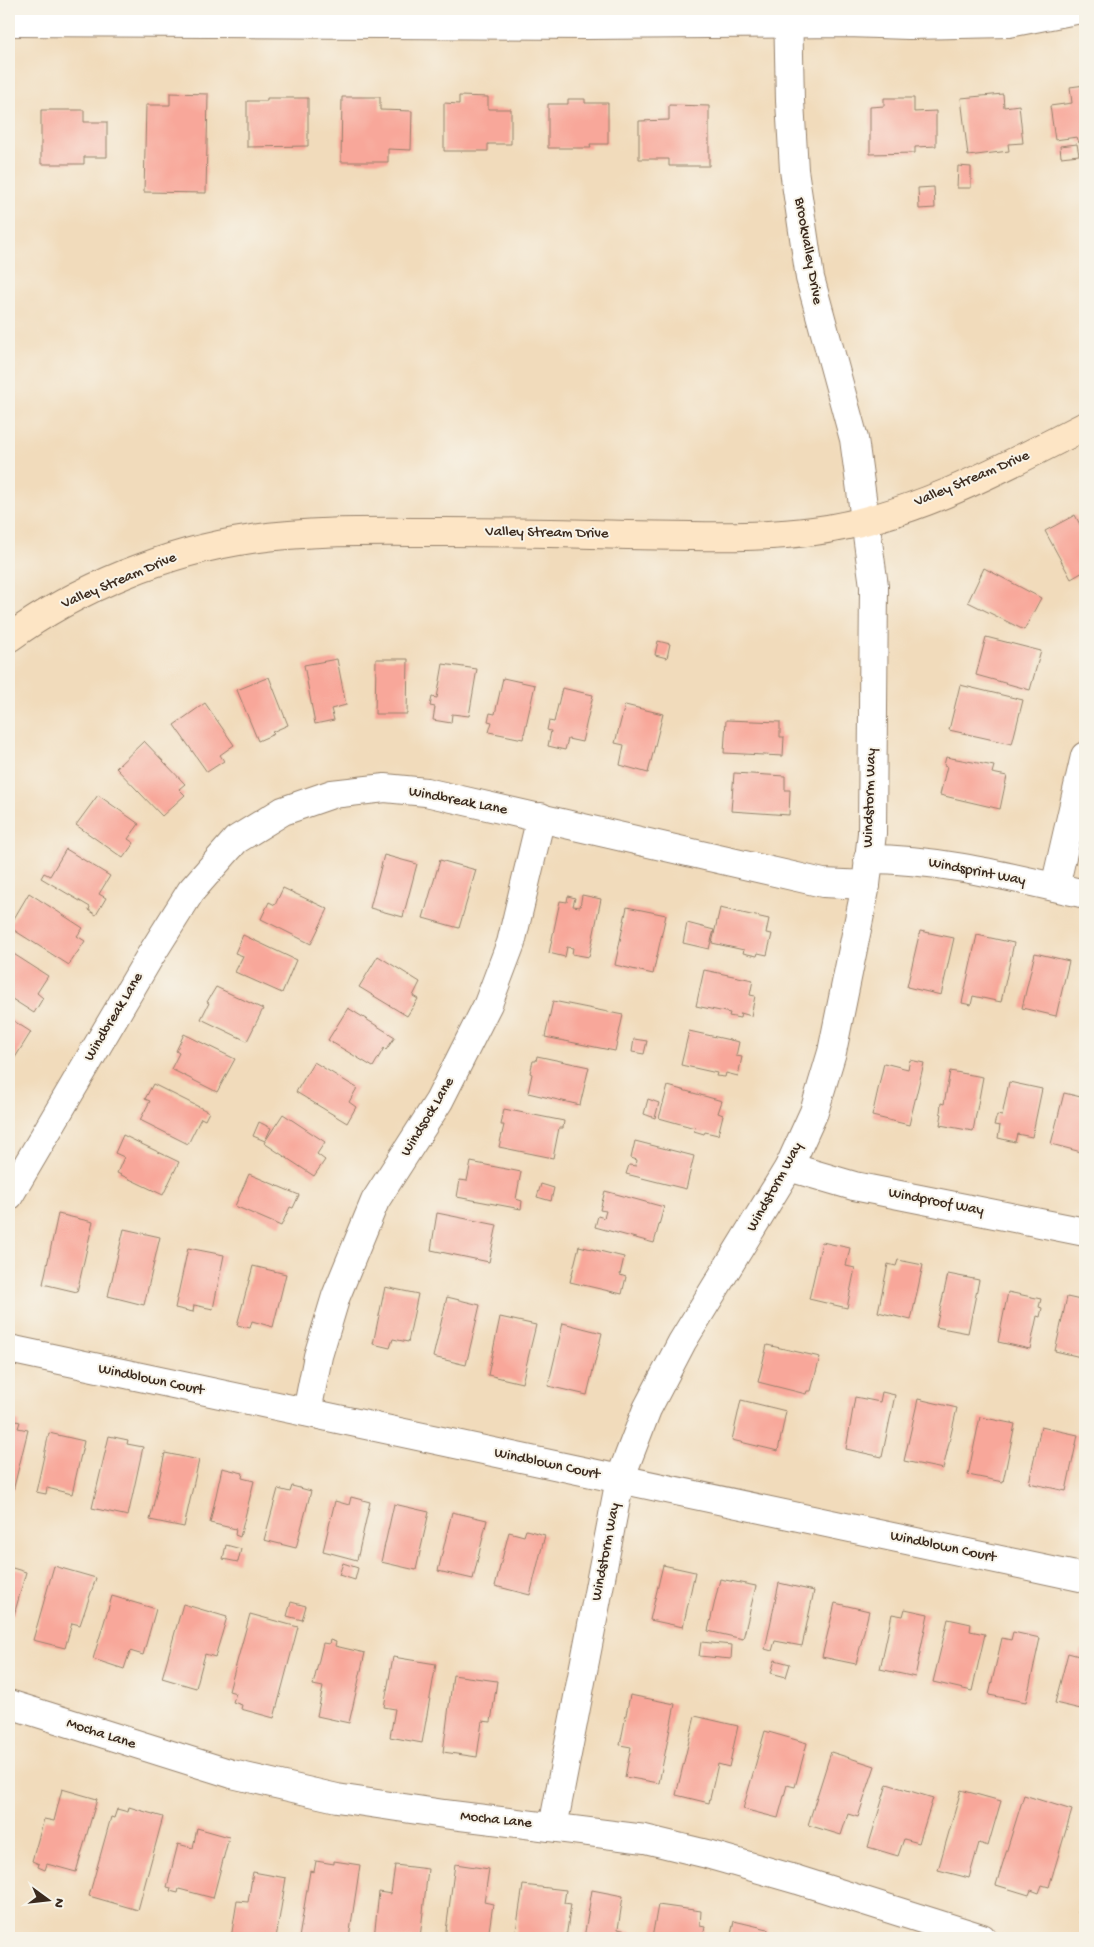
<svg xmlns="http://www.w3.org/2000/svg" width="1094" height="1947" font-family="'Gochi Hand',sans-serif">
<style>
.building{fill:#f8a79a}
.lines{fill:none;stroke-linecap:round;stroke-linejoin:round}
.street-casing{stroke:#96826c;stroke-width:30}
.secondary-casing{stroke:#96826c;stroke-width:30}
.street{stroke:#fff;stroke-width:28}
.secondary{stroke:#fde5c5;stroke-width:28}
.labels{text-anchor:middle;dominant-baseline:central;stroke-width:4;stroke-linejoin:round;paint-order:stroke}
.street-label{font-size:15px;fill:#3b2a1e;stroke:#f7f3e8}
</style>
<rect width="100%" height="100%" fill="#f7f3e8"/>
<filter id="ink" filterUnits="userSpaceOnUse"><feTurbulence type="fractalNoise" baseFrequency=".02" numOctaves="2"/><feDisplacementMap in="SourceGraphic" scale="10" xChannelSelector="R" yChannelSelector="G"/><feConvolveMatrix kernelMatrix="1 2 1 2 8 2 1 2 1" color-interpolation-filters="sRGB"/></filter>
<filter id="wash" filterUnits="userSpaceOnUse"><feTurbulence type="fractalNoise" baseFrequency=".0096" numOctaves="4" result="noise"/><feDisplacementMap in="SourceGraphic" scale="20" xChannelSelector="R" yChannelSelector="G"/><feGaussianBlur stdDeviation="1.12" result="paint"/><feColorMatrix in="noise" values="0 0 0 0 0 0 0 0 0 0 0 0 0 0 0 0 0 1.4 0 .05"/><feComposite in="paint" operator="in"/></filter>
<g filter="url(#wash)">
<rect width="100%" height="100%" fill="#f1dbbb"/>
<g id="blocks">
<g class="building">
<polygon points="1085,85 1085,142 1079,143 1077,137 1055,140 1050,106 1072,103 1070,87"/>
<polygon points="170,93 208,94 206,193 144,192 146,105 170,105"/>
<polygon points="1003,94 1004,107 1019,105 1023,143 1008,144 1009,151 968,156 961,98"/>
<polygon points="459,96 488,97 488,109 511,109 511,144 488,144 488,151 444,151 444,103 459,104"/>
<polygon points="342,97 380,97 380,110 412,111 411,150 388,149 388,162 341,162"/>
<polygon points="267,98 308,98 308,146 247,147 247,101 267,101"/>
<polygon points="884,98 914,98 914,112 936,111 936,146 915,147 915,153 870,154 870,107 884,106"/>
<polygon points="568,99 585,99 585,103 608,103 608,144 590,144 591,148 548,148 548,104 568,104"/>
<polygon points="669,105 709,106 709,166 669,166 669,159 639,159 639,121 669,120"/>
<polygon points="41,110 84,110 84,122 107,122 107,157 84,157 84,164 41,164"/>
<polygon points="1077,144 1079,155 1061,157 1060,146"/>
<polygon points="958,166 971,167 971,188 957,188"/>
<polygon points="934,187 935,208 919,209 918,188"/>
<polygon points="1075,515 1085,534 1085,571 1071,579 1045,531"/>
<polygon points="984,568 1041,598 1024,630 968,602"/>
<polygon points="986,637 1041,651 1030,690 976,675"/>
<polygon points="658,641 670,644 667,658 655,655"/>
<polygon points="337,659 346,705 331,709 334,720 315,724 304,665"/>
<polygon points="376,659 408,659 407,714 375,714"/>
<polygon points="443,664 477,669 469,716 452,714 451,723 433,720 435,707 430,706 432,697 437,698"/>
<polygon points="269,677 288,725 272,732 274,734 258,741 237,690"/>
<polygon points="503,678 535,685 523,739 489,732 492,722 488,721 490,713 495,714"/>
<polygon points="960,685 1023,700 1012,744 949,730"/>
<polygon points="562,688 593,695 582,742 568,739 565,750 548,746 551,731 547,730 549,721 554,722"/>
<polygon points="205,703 234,745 220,755 224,761 207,772 174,725"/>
<polygon points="625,705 663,714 648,773 620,765 624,745 615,743"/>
<polygon points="726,720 780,722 780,737 784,737 783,756 724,753"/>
<polygon points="144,741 185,784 179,789 185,795 162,816 116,768"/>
<polygon points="946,757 994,766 992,773 1007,776 1000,809 940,795 947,766 944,765"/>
<polygon points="734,773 785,776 785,790 790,790 789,815 731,811"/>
<polygon points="98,795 139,824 128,839 134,843 123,858 76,825"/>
<polygon points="66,849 110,876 99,894 106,898 96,915 89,910 90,907 41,878 44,873 50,876"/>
<polygon points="384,855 417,864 403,917 370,908"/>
<polygon points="440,860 476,870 459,928 423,918"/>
<polygon points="283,888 328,909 311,944 261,919 269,902 275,905"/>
<polygon points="29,893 83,928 77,936 85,941 69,965 9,927"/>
<polygon points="582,895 601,899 589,957 572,954 573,948 567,947 565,957 549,953 560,901 567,902 568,896 575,898 573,906 580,907"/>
<polygon points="627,907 666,915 653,974 615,965"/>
<polygon points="720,908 769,919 766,933 772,934 767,955 758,953 757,956 743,953 744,950 712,943"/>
<polygon points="687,923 714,930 709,949 683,943"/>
<polygon points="920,931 954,938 941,995 907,987"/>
<polygon points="243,935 296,960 282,993 235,972 243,956 235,953"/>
<polygon points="977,935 1014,943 1001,1002 973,996 971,1005 962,1003"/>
<polygon points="9,951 48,976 37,993 43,998 34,1013 9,997"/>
<polygon points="1035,953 1069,961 1056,1016 1022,1008"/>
<polygon points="378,956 420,982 413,996 418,999 407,1016 359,987"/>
<polygon points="704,970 753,980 750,995 755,996 751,1016 741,1013 740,1018 729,1016 730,1013 696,1006"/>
<polygon points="216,987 263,1009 247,1041 201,1019 209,1003 207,1002"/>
<polygon points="553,1001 623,1015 615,1051 545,1037"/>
<polygon points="348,1008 395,1037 386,1050 384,1048 373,1067 328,1040"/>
<polygon points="9,1018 31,1032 11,1064 9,1063"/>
<polygon points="689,1031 739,1042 736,1056 742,1057 738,1076 726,1073 725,1077 716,1076 717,1073 681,1065"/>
<polygon points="184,1034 235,1059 217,1092 171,1069 179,1053 176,1051"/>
<polygon points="634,1039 647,1041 644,1054 632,1052"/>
<polygon points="537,1056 589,1067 580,1105 528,1093 532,1074 530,1073 533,1061 536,1061"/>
<polygon points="910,1060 924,1063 909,1125 872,1116 884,1063 908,1069"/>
<polygon points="314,1062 357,1088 349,1102 356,1107 347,1123 296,1092"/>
<polygon points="950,1071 983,1077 973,1131 940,1125 942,1114 940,1113 941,1103 944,1104"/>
<polygon points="1009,1082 1042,1089 1032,1137 1017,1134 1015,1142 998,1138 1000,1126 994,1125 997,1115 1002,1116"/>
<polygon points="153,1084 209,1112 205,1120 201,1118 188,1144 140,1120 150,1101 145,1099"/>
<polygon points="668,1086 722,1101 718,1113 723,1115 718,1135 705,1132 704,1134 694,1131 695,1128 659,1118"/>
<polygon points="1064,1093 1085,1098 1085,1153 1051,1144"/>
<polygon points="648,1099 659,1103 655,1118 644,1114"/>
<polygon points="504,1109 564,1121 563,1128 559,1128 553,1158 499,1147 504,1125 501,1125"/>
<polygon points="283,1114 325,1142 317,1154 325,1160 314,1176 264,1143"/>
<polygon points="259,1122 271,1128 265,1141 253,1136"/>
<polygon points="123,1135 179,1162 163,1195 117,1173 124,1157 115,1153"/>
<polygon points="635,1141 694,1156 686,1189 626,1174 629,1165 636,1166 637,1160 631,1158"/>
<polygon points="471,1162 521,1172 516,1199 522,1201 521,1209 457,1197 460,1180 467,1181"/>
<polygon points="249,1174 299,1195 293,1208 290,1207 281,1226 235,1206"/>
<polygon points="541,1184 554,1188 551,1201 537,1197"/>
<polygon points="605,1191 664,1207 654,1243 595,1227 598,1216 604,1218 606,1211 600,1210"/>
<polygon points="437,1213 497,1225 489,1262 431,1250"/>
<polygon points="58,1214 93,1222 77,1292 43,1284"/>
<polygon points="124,1229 160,1237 144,1305 108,1296"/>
<polygon points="822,1242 850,1248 846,1266 855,1268 847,1308 809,1299"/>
<polygon points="579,1246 624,1257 620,1275 626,1277 622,1294 570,1282"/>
<polygon points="188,1248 224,1255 213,1309 194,1305 193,1312 175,1308"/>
<polygon points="898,1260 923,1265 911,1320 878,1312 888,1264 896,1266"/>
<polygon points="253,1266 286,1274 273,1327 252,1321 250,1328 237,1325"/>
<polygon points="948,1274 979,1280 968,1333 936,1327"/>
<polygon points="385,1287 418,1294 408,1342 393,1339 390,1348 373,1344"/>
<polygon points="1008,1292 1041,1299 1039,1307 1042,1308 1040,1317 1037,1316 1030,1349 998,1342"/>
<polygon points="447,1297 480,1305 466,1365 433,1357"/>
<polygon points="1067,1297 1085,1301 1085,1358 1055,1351"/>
<polygon points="500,1317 536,1325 522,1383 488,1375"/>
<polygon points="563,1323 602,1333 587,1395 548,1386"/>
<polygon points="767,1345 820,1357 811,1391 807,1391 806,1394 758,1382"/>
<polygon points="882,1392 895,1395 882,1457 846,1449 855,1397 880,1402"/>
<polygon points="918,1399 957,1408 943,1469 904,1461"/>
<polygon points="741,1400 786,1411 778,1451 732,1440"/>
<polygon points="980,1417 1015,1424 1003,1482 968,1475"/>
<polygon points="9,1419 20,1422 18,1428 28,1430 13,1491 9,1490"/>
<polygon points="1041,1427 1078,1435 1066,1491 1029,1483"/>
<polygon points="49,1433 84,1441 72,1494 47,1488 46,1494 36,1492"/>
<polygon points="109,1436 128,1440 127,1444 143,1447 128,1516 92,1508"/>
<polygon points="165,1453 199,1460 184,1527 150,1520"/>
<polygon points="222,1468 243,1473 242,1478 254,1481 240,1537 235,1535 236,1529 210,1523"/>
<polygon points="292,1486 311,1491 296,1548 264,1540 278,1489 290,1492"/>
<polygon points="351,1497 370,1502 357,1560 323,1551 335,1501 349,1505"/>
<polygon points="394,1504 429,1512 416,1570 381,1562"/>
<polygon points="452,1512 487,1520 473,1579 438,1571"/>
<polygon points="526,1530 545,1535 530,1595 495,1586 509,1532 524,1536"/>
<polygon points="226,1545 241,1549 238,1562 223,1559"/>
<polygon points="343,1563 358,1568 355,1580 339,1575"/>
<polygon points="663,1565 695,1572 683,1627 650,1620"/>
<polygon points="54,1566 96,1578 80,1625 72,1623 65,1648 33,1640"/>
<polygon points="9,1567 26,1572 14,1615 9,1614"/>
<polygon points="720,1579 756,1586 743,1639 708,1631"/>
<polygon points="779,1583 814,1591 802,1646 775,1641 772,1651 765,1649"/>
<polygon points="112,1596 156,1609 143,1655 130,1651 124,1669 93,1659"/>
<polygon points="291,1602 306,1606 302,1620 287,1616"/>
<polygon points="835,1603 869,1611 856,1664 822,1657"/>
<polygon points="183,1604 227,1617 215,1657 205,1654 196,1688 162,1678"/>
<polygon points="905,1609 928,1614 915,1677 880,1669 892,1614 903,1616"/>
<polygon points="250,1614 298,1627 274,1718 241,1709 242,1705 233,1702 236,1693 229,1691"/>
<polygon points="948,1619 971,1624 970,1631 985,1634 972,1691 933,1682"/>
<polygon points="1013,1632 1040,1638 1026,1702 989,1695 1002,1638 1011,1640"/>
<polygon points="330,1640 336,1642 335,1646 365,1653 349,1723 317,1716 323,1687 313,1685 323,1643 329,1644"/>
<polygon points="701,1642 732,1645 731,1659 699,1656"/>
<polygon points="1081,1649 1085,1650 1085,1710 1055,1703 1068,1653 1079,1656"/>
<polygon points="393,1657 436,1664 422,1743 390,1737 395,1709 384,1707"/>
<polygon points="775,1660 790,1664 786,1677 771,1673"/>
<polygon points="453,1675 497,1681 491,1722 482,1721 477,1757 443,1752"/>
<polygon points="630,1695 675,1704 659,1783 625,1777 631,1747 620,1745"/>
<polygon points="695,1716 738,1726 729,1767 718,1764 709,1803 676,1795"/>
<polygon points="765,1731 807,1743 795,1787 787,1785 778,1818 743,1809"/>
<polygon points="831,1752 875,1766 858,1817 848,1814 841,1835 808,1825"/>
<polygon points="887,1784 933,1798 919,1843 904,1839 898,1856 868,1847"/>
<polygon points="62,1789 97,1799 76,1872 47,1864 45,1870 38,1867 39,1864 32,1861 44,1819 54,1821"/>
<polygon points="961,1790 1001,1801 988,1846 979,1843 969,1878 938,1870"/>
<polygon points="1024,1795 1072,1810 1049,1887 1042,1885 1039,1893 1031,1890 1029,1895 996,1885"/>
<polygon points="129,1807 163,1817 138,1910 89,1896 111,1817 114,1818 117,1809 128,1812"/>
<polygon points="197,1828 229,1837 213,1898 179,1889 178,1893 170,1891 171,1888 167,1887 178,1844 193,1848"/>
<polygon points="316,1861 334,1864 334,1861 360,1865 349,1938 299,1938 310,1871 314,1872"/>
<polygon points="455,1864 489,1869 484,1902 493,1904 488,1938 445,1938"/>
<polygon points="395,1865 428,1869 420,1938 374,1938 379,1892 391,1894"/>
<polygon points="253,1872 286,1878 276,1938 231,1938 237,1901 248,1902"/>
<polygon points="523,1885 566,1890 564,1903 571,1904 566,1938 515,1938"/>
<polygon points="1085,1886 1085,1915 1078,1913"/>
<polygon points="592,1890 623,1896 618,1929 631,1932 630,1938 584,1938"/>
<polygon points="658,1905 701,1911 700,1926 705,1927 703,1938 652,1938"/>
<polygon points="734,1921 768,1929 766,1938 730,1938"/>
</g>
</g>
</g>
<g filter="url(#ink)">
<use href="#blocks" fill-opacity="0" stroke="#96826c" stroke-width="1"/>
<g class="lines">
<g class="street-casing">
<g id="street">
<polyline points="9,22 587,25 847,23 909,25 1009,23 1081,9"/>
<path d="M868,859c74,0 145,19 217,35"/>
<polyline points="1055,887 1085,756"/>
<polyline points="789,1167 854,1186 1085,1232"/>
<polyline points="9,1196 149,958 191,891 236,840 283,811 332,794 385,788 426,792 823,883 866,885"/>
<polyline points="9,1349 1085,1578"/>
<polyline points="307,1412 318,1356 336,1296 375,1201 439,1101 488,1004 511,943 541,817"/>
<polyline points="9,1704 232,1774 337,1798 444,1814 645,1839 707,1854 798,1880 982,1938"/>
<polyline points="553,1827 620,1479 647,1409 682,1342 789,1167 814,1112 832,1052 866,885 872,833 874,586 854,439 810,278 794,170 790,101 788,9"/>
</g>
</g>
<g class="secondary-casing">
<path id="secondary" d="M9,638c68,-50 159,-87 243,-99 63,-9 127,-7 191,-7 61,0 123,1 185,3 62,1 124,4 186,-4 97,-13 185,-61 271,-105"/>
</g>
<use href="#street" class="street"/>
<use href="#secondary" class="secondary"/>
</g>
</g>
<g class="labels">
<g class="street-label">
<text transform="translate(808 251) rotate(80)">Brookvalley Drive</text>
<text transform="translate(972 479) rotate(-23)">Valley Stream Drive</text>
<text transform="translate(547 533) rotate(1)">Valley Stream Drive</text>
<text transform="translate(119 581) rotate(-23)">Valley Stream Drive</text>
<text transform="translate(870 798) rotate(-88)">Windstorm Way</text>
<text transform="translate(458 801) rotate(11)">Windbreak Lane</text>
<text transform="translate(977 872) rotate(11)">Windsprint Way</text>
<text transform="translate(114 1017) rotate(-59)">Windbreak Lane</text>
<text transform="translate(428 1117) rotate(-59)">Windsock Lane</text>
<text transform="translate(775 1187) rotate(-61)">Windstorm Way</text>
<text transform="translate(936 1202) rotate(11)">Windproof Way</text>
<text transform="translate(151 1380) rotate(12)">Windblown Court</text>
<text transform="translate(547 1464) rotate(12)">Windblown Court</text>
<text transform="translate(943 1547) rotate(12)">Windblown Court</text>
<text transform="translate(606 1552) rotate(-79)">Windstorm Way</text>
<text transform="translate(101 1734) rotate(18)">Mocha Lane</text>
<text transform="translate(496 1820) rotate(6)">Mocha Lane</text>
</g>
</g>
<rect width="1094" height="1947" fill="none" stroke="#f7f3e8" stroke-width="30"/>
<g transform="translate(48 1900) rotate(105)" stroke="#f7f3e8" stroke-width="4" paint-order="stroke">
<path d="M0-4L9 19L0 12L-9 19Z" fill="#3b2a1e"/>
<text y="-8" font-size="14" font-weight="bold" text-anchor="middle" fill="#3b2a1e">N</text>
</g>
</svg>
